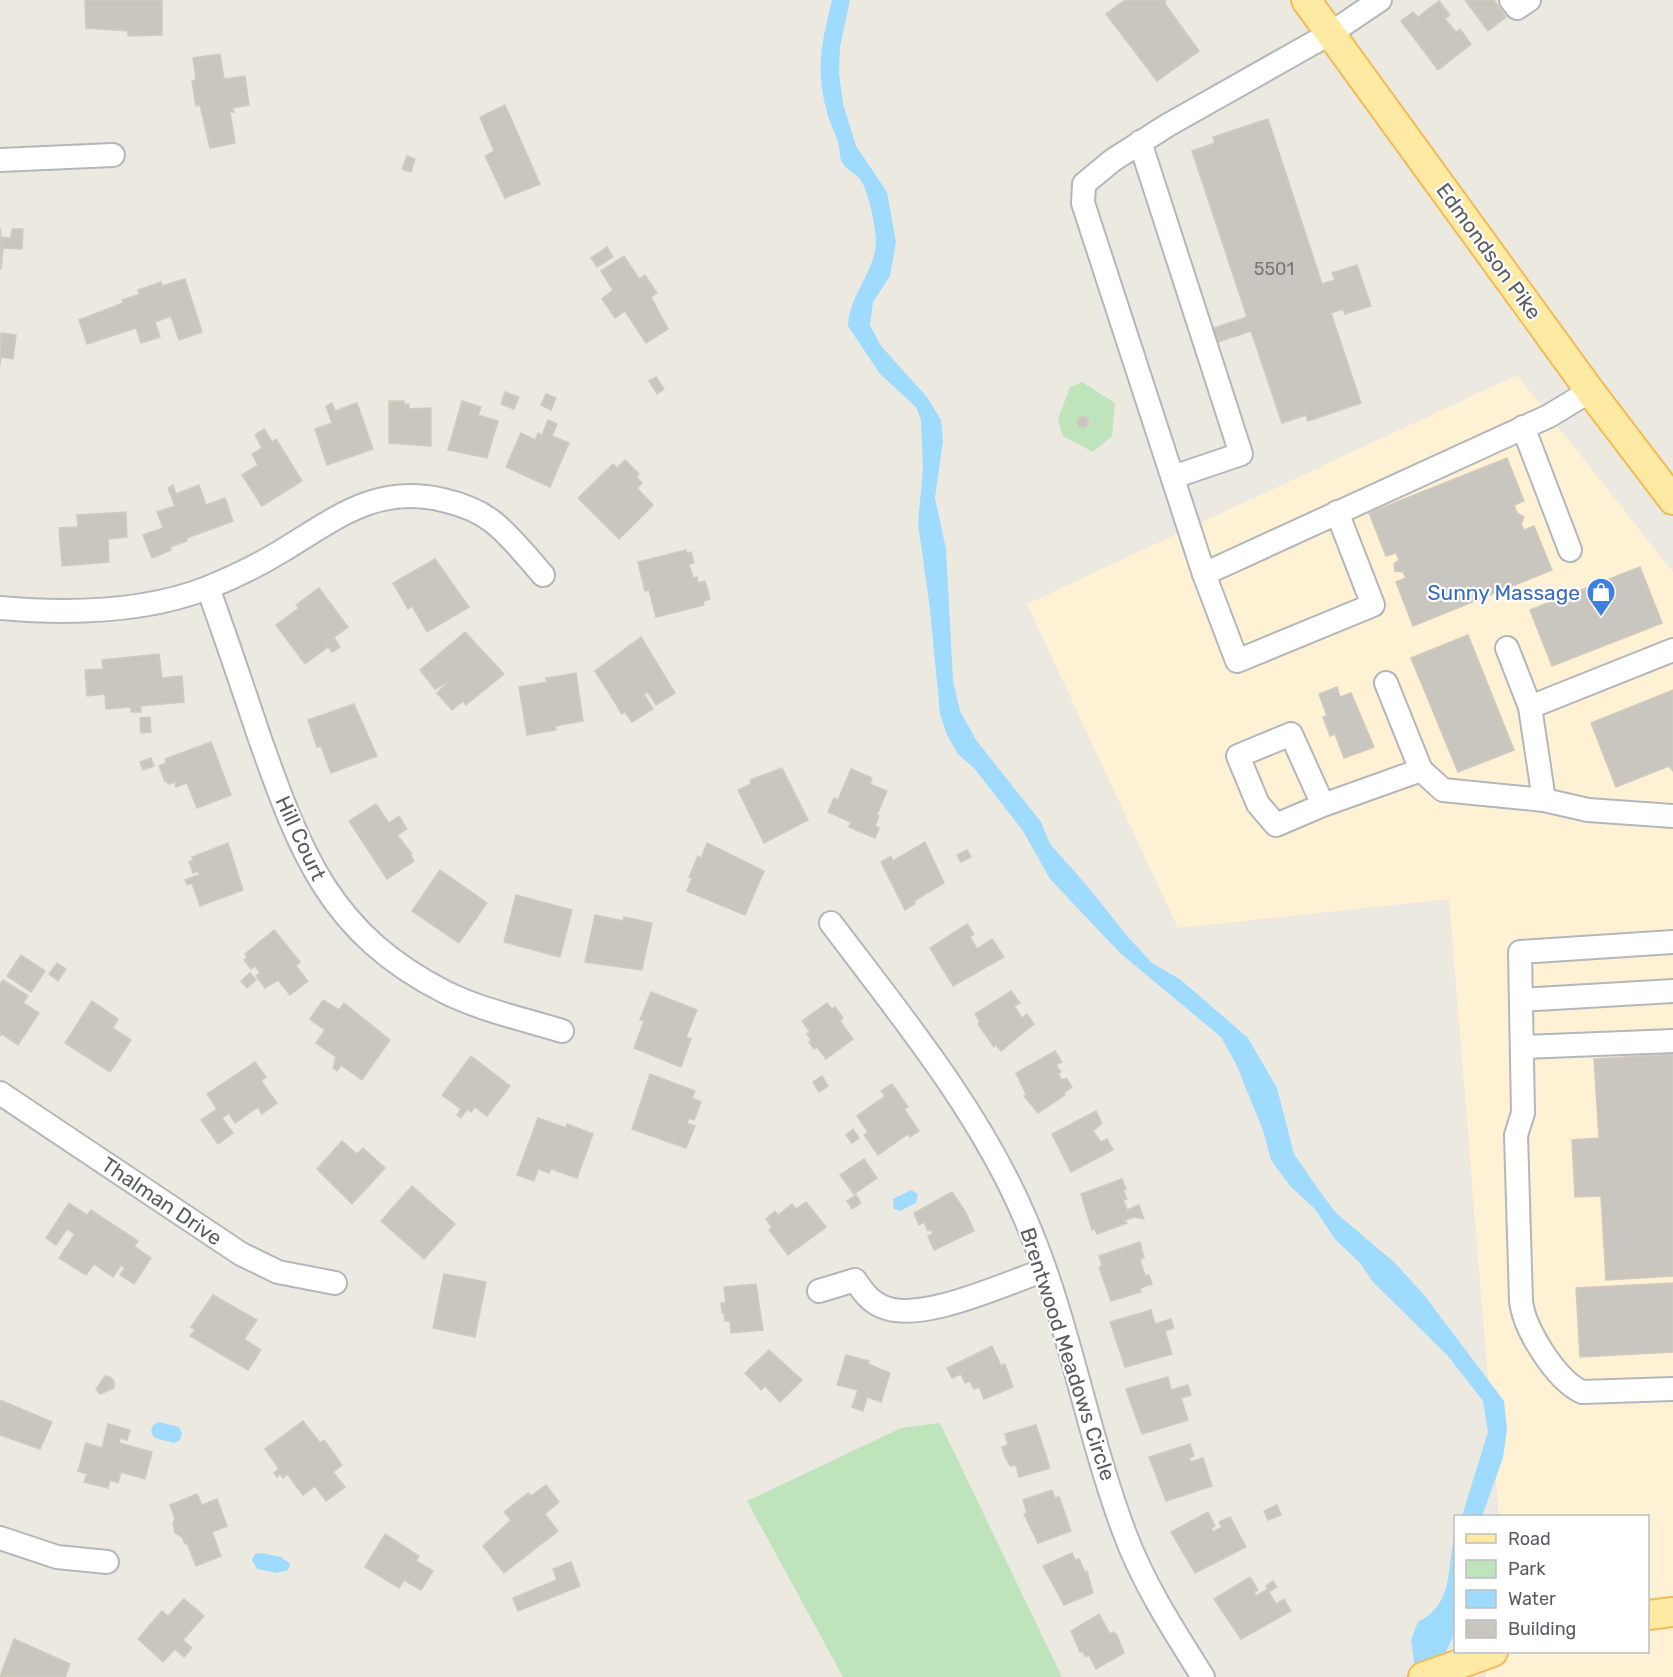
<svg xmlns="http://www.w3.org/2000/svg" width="1673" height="1677" font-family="Rubik,sans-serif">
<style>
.commercial{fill:#fef1d4}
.green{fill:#bfe4bc}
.water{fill:#9edbff}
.building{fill:#c9c5bf;stroke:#d1cabf;stroke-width:1.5}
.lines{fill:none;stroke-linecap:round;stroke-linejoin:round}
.minor-casing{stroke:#b3b7bb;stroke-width:26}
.major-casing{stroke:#f1bb55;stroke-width:32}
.minor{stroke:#fff;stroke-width:22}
.major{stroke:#ffeaa3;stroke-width:28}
.labels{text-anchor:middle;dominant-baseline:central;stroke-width:4.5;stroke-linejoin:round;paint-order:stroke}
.number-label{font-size:18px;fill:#757778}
.street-label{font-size:21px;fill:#595d61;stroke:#fff}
.shop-label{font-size:21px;fill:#366cbe;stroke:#fff;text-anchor:end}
</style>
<rect width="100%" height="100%" fill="#ece9e0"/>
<polygon class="commercial" points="1517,375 1673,572 1673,1677 1485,1677 1493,1652 1648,1652 1648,1516 1499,1516 1449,899 1178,928 1027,604"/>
<g class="green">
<polygon points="1082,382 1115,403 1112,436 1093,452 1063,436 1058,419 1070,387"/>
<polygon points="940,1423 1062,1677 843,1677 747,1501 901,1428"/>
</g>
<g class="water">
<path d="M832,0h18l-10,47 -1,26 4,31 13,42 31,46 9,50 -6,34 -17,26 -3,23 11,21 46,51 14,23 2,21 -8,57 11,51 7,132 7,30 16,29 65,82 9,22 39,44 38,48 25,27 29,17 67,58 29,50 17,66 22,32 20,27 59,50 29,32 80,106 3,29 -4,28 -21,58h-20l26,-84 -5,-31 -35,-45 -75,-74 -13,-19 -26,-25 -19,-29 -25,-23 -19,-26 -8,-30 -27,-66 -15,-27 -101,-84 -70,-74 -27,-48 -49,-63 -16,-14 -11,-19 -7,-21 -10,-105 -12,-86 5,-54 -2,-49 -5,-13 -36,-33 -32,-48c1,-31 27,-53 28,-85 0,-13 -8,-52 -16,-62 -6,-7 -15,-9 -19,-19 -2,-6 -1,-12 -3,-18 -3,-10 -9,-20 -11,-30 -12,-44 -5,-70 5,-112z"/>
<polygon points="911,1190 918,1194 916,1203 900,1211 894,1209 893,1199"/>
<polygon points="159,1422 179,1427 182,1433 180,1440 174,1443 155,1438 151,1432 153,1425"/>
<path d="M1455,1533v100l-16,33 -24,2 -4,-28 7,-18c37,-19 28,-53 37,-89z"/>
<polygon points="261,1553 281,1557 290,1564 288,1570 277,1573 257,1569 252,1560 255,1554"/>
</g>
<g class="building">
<polygon points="85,0 162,0 162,35 128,36 128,31 86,28"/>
<polygon points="1125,0 1166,0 1165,4 1199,51 1157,81 1106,14"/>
<polygon points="1465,0 1494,0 1506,17 1488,31"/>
<polygon points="1439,1 1450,15 1445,19 1456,32 1460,29 1471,44 1438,70 1401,21 1413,12 1418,17"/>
<polygon points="220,54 224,79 245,76 249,105 233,108 234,112 230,112 235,143 210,148 200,105 196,106 192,81 196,80 193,58"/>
<polygon points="505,105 540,184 505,198 485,156 494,151 480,117"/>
<polygon points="1268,119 1322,284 1335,280 1332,273 1357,265 1371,306 1345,314 1343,309 1331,313 1361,403 1308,421 1306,415 1282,423 1251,331 1218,342 1214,328 1247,317 1192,151 1215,143 1213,137"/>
<polygon points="407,156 415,159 411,172 402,169"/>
<polygon points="0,228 1,237 11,238 12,229 23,229 22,249 3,248 1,270"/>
<polygon points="607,247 613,257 597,267 591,258"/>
<polygon points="624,256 639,279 645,275 657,293 651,297 668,329 646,343 625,311 615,318 602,299 613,290 601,271"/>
<polygon points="185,279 202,332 179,340 171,316 155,322 160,337 141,343 136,328 87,344 79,320 123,303 122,300 140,294 138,290 161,282 162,286"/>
<polygon points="1,333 16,335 13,359 1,357 0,366"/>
<polygon points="656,377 664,389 657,394 649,381"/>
<polygon points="505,392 519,397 514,409 501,404"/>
<polygon points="546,394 556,398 551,410 541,405"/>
<polygon points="389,401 404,401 404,404 409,404 409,409 431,408 431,446 389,443"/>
<polygon points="462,401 481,407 478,415 498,421 487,458 448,450"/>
<polygon points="332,403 335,411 357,403 373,449 327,465 315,429 332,423 326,406"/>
<circle cx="1083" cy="422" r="5.5"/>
<polygon points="548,420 557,424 552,436 569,443 550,487 506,467 521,433 535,440 538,433 542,435"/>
<polygon points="264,429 272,442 276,439 302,481 262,506 242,475 258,465 252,454 262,448 255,435"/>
<polygon points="1507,458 1524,501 1514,505 1517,513 1524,517 1521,524 1524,530 1534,526 1552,570 1413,626 1396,582 1406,578 1403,572 1395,571 1394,564 1399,560 1396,553 1386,556 1369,513"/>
<polygon points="625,460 639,474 636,477 642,483 637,488 653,505 619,539 578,498 613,464 617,468"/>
<polygon points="173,485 176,494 199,485 206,505 225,498 233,521 187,538 187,541 170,547 171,550 152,558 143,535 163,528 157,512 175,506 168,488"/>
<polygon points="126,512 127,537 108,539 109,562 62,566 59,528 78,527 77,515"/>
<polygon points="686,550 686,553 691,552 694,563 689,564 693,578 697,577 698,583 705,581 710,599 703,601 704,605 656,617 649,590 645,591 638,562"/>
<polygon points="435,559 469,607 427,632 412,606 408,609 393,583"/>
<polygon points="1640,567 1662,623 1552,666 1530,610"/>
<polygon points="319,588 348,627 325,644 328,647 305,664 276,625 299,608 296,605"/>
<polygon points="465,632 504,674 466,705 463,701 452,710 437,693 448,682 435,689 420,670"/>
<polygon points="1468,635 1514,750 1458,772 1411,658"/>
<polygon points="641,637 675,693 656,705 648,692 644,694 653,709 632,722 625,712 622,714 595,671"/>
<polygon points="334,638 340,647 332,652 326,644"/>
<polygon points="159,654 162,678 182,676 184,702 140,706 141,712 131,712 131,707 106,709 105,694 87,696 85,670 103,669 102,660"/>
<polygon points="576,673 583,721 555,726 556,730 527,735 519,687 547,682 546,678"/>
<polygon points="1337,687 1340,697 1351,693 1374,747 1344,758 1335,734 1330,736 1323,717 1327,716 1319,694"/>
<polygon points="1673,690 1673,771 1669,766 1616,787 1591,723"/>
<polygon points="354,704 377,756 331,773 321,746 317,747 308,720"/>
<polygon points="150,717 151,732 141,733 140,718"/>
<polygon points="211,742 231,795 197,808 187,783 176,787 175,782 168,784 167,781 165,782 159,766 166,763 165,759"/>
<polygon points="151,758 154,766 143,770 140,762"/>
<polygon points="782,768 808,820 764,843 738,790 751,784 750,780"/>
<polygon points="851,769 872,778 870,784 887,791 877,815 879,816 875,826 879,828 875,838 849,827 851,822 828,812 834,798 838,800"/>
<polygon points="376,804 389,823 399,816 407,829 397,835 412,854 410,855 414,861 387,879 349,821"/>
<polygon points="925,842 944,883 914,901 915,904 905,910 881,862 891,856 893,861"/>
<polygon points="228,843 243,890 200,906 192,883 187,885 185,880 199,875 198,871 193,873 189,862 194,860 192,857"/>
<polygon points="707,843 764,871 745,915 687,891 692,878 689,877 698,856 701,858"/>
<polygon points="967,850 971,857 961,862 957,855"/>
<polygon points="440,870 487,903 459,943 412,911"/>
<polygon points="516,895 572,910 560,957 504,942"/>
<polygon points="595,915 623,921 624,917 652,923 642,970 585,962"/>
<polygon points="967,924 974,934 970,937 977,949 992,939 1004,957 953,986 930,948"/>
<polygon points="274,930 300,962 296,966 308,981 290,995 278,980 265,988 256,976 260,973 255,966 251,969 244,960 247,957 245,954"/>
<polygon points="21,955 45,971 31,992 7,976"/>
<polygon points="57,963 66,969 58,981 49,974"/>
<polygon points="250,973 256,980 247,988 241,981"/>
<polygon points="3,980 28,996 23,1003 39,1013 18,1045 2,1034 0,1036 0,984"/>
<polygon points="1011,991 1020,1003 1014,1006 1022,1018 1027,1014 1034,1024 1001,1051 996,1045 994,1047 978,1024 980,1022 975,1014"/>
<polygon points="651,992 697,1010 686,1037 691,1039 681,1067 634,1048 644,1021 640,1020"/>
<polygon points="323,1000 339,1010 344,1003 390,1040 362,1080 341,1065 337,1071 333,1068 336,1057 316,1043 325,1030 310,1019"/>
<polygon points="92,1001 118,1019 113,1028 131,1040 110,1072 65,1043"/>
<polygon points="827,1003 832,1009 835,1007 843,1018 840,1021 853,1039 826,1059 817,1047 814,1049 809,1042 811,1040 807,1034 810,1032 802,1021"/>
<polygon points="1055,1051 1062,1062 1056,1065 1061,1072 1058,1074 1062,1080 1066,1078 1072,1087 1064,1093 1065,1095 1038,1113 1024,1096 1026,1094 1016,1073"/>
<polygon points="1673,1054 1673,1276 1606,1280 1601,1196 1575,1197 1572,1140 1599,1138 1594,1059"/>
<polygon points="471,1056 510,1086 487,1116 475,1107 471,1112 467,1109 461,1118 457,1115 461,1109 442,1095"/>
<polygon points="255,1062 266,1077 261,1081 277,1103 262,1114 258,1107 235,1123 229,1113 222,1118 233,1133 218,1144 201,1120 217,1109 207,1094"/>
<polygon points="650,1074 695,1091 692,1098 701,1102 694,1120 689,1118 687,1123 695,1126 686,1148 632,1129"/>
<polygon points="822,1076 828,1086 819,1092 813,1082"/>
<polygon points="892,1084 908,1107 904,1109 919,1131 910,1137 908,1134 878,1155 864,1135 868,1132 857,1116 885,1096 881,1091"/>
<polygon points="1096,1111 1102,1123 1093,1131 1101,1142 1107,1139 1113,1150 1071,1172 1052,1134"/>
<polygon points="538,1118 566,1128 567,1124 593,1134 577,1178 551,1169 549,1173 538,1169 534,1181 517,1175"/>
<polygon points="853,1129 859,1138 852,1143 846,1135"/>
<polygon points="342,1141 357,1154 363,1148 385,1168 352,1204 317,1169"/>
<polygon points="864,1159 877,1178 854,1194 840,1175"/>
<polygon points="1122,1179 1126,1189 1123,1190 1127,1199 1123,1200 1127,1210 1139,1205 1144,1219 1134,1217 1125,1220 1127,1223 1097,1234 1095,1229 1092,1230 1081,1194"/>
<polygon points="412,1186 455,1224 424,1259 381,1221"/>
<polygon points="952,1192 965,1211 974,1231 934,1250 928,1236 933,1234 930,1229 928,1231 924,1222 919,1225 914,1213"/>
<polygon points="856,1195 861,1203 852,1209 847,1201"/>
<polygon points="806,1202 826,1227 788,1255 769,1230 772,1227 766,1219 775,1211 778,1215 792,1204 796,1209"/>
<polygon points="69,1203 87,1215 91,1210 138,1241 134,1246 151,1258 134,1284 120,1275 125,1268 121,1265 113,1277 94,1264 86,1275 59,1258 75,1234 67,1229 56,1245 46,1238"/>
<polygon points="1140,1242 1144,1258 1140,1259 1145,1276 1149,1275 1152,1284 1140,1288 1141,1292 1111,1301 1099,1267 1102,1266 1099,1256"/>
<polygon points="444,1274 486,1282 475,1337 433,1328"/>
<polygon points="1673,1283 1673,1352 1580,1357 1576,1288"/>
<polygon points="756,1284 763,1330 731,1333 730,1321 725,1321 724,1313 722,1313 721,1303 726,1303 724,1287"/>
<polygon points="213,1295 257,1320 244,1339 261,1350 248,1370 190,1336 195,1330 191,1327"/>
<polygon points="1151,1310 1155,1324 1171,1319 1174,1328 1165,1331 1172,1354 1125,1367 1110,1322"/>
<polygon points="992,1346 1001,1366 1005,1364 1013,1387 984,1399 979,1387 974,1389 970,1381 965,1383 961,1374 952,1378 947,1368"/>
<polygon points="769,1350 802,1380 780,1402 765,1386 761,1390 745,1373"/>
<polygon points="846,1355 869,1361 868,1364 890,1373 881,1402 867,1397 863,1411 852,1407 858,1390 837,1385"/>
<polygon points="105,1376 110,1377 114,1381 114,1388 100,1394 96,1389"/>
<polygon points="1168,1377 1171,1390 1188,1385 1191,1395 1181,1398 1188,1420 1142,1434 1126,1389"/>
<polygon points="0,1400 52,1422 40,1449 0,1435"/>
<polygon points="303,1421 320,1443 324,1440 342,1465 333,1472 345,1487 326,1501 315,1486 303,1495 287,1474 283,1478 280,1474 277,1477 274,1473 279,1469 265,1449"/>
<polygon points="108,1424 130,1430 127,1440 120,1438 119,1443 152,1452 145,1479 121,1472 118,1483 110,1480 108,1488 84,1482 87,1474 78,1471 86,1443 102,1448"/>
<polygon points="1036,1425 1050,1468 1019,1477 1016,1465 1010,1466 1005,1457 1002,1447 1008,1445 1005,1434"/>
<polygon points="1190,1444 1194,1456 1189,1458 1191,1462 1203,1458 1212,1486 1166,1501 1149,1457"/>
<polygon points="546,1485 559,1502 545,1514 558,1531 504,1573 483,1546 511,1520 504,1512 528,1493 531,1496"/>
<polygon points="1052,1490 1055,1498 1059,1497 1071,1531 1038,1543 1024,1514 1027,1513 1023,1500"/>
<polygon points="197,1494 202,1505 217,1499 227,1526 212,1532 221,1556 196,1566 187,1543 185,1544 182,1537 175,1533 173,1524 175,1519 170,1505"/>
<polygon points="1277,1505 1281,1515 1268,1520 1264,1511"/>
<polygon points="1208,1512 1215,1526 1211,1528 1213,1532 1222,1527 1219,1522 1230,1517 1246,1547 1195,1573 1171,1532"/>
<polygon points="385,1534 419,1556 416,1561 433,1571 421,1590 404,1580 399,1588 365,1567"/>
<polygon points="1072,1553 1075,1560 1079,1559 1085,1572 1087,1571 1093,1593 1064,1605 1043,1566"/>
<polygon points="571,1562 580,1586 518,1611 513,1598 557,1580 553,1569"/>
<polygon points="1250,1577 1258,1590 1254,1592 1256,1596 1268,1589 1266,1586 1273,1581 1277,1587 1269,1592 1276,1604 1284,1599 1291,1611 1241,1639 1214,1599"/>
<polygon points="184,1599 204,1616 183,1640 192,1648 184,1657 175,1649 163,1662 138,1639 162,1611 168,1616"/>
<polygon points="1099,1614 1110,1634 1113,1632 1117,1635 1124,1653 1096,1669 1089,1655 1086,1657 1082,1651 1080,1652 1071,1631"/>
<polygon points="14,1639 70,1664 65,1677 0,1677"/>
</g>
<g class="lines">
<g class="minor-casing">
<g id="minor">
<polyline points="1380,0 1331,33 1168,125 1113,160 1084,184 1083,203 1204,574 1549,416 1590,391"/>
<polyline points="1511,0 1517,8 1529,0"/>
<polyline points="1140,142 1241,454 1173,477"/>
<polyline points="0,160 113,155"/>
<polyline points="1523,427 1570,550"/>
<polyline points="1204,574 1237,661 1373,605 1337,512"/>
<path d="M208,588c18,50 35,100 52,151 40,113 70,195 185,253 36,18 78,27 117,39"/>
<path d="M0,608c68,6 143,5 207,-20 25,-10 50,-22 73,-36 55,-33 95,-68 163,-52 18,4 35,10 50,22 19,15 34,35 50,53"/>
<polyline points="1507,648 1530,707 1544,800"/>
<polyline points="1386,683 1421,770 1443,790 1544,800 1588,810 1673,816"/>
<polyline points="1530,707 1673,650"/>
<polyline points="1323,805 1291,734 1238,756 1258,804 1276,825 1323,805 1421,770"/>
<path d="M831,923c70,93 148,187 194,295 44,101 61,213 100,316 19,51 49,97 78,143"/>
<path d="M1673,942l-153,10 3,161 -7,22 5,166c3,28 35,79 61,91l91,-3"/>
<polyline points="1521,1000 1673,991"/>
<polyline points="1522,1047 1673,1041"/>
<polyline points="0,1093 241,1254 278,1272 335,1283"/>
<path d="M819,1291l36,-11c7,10 14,21 26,26 37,19 125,-23 164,-36"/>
<polyline points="0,1538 57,1557 107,1562"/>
</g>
</g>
<g class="major-casing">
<g id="major">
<polyline points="1306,0 1590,391 1673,500"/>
<polyline points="1648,1615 1673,1612"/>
<polyline points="1423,1677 1493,1652"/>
</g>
</g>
<use href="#minor" class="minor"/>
<use href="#major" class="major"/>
</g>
<defs>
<g id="shop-pin" transform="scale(1.5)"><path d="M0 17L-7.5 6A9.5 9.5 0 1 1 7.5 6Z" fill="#3f7fe0" stroke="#fff"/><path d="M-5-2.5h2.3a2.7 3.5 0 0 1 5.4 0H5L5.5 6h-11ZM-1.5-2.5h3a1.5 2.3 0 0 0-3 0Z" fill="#fff"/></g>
</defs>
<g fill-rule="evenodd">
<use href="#shop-pin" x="1601" y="592"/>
</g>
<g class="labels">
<g class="number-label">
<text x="1274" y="269">5501</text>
</g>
<g class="street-label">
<text transform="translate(1489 251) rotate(54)">Edmondson Pike</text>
<text transform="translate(301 838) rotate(65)">Hill Court</text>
<text transform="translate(162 1201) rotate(34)">Thalman Drive</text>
<text transform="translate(1068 1354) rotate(72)">Brentwood Meadows Circle</text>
</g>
<g class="shop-label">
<text x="1580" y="592">Sunny Massage</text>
</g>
</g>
<rect x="1454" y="1515" width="195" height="138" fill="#ffffff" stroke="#bdbec0" stroke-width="1.5"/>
<rect x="1466" y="1534" width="30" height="9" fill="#ffeaa3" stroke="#bdbec0" stroke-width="1.5"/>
<text x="1508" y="1545" font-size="18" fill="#595d61">Road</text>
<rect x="1466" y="1560" width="30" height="18" fill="#bfe4bc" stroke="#bdbec0" stroke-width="1.5"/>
<text x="1508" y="1575" font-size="18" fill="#595d61">Park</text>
<rect x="1466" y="1590" width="30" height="18" fill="#9edbff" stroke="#bdbec0" stroke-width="1.5"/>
<text x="1508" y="1605" font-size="18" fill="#595d61">Water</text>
<rect x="1466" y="1620" width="30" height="18" fill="#c9c5bf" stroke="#bdbec0" stroke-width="1.5"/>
<text x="1508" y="1635" font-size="18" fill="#595d61">Building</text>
</svg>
